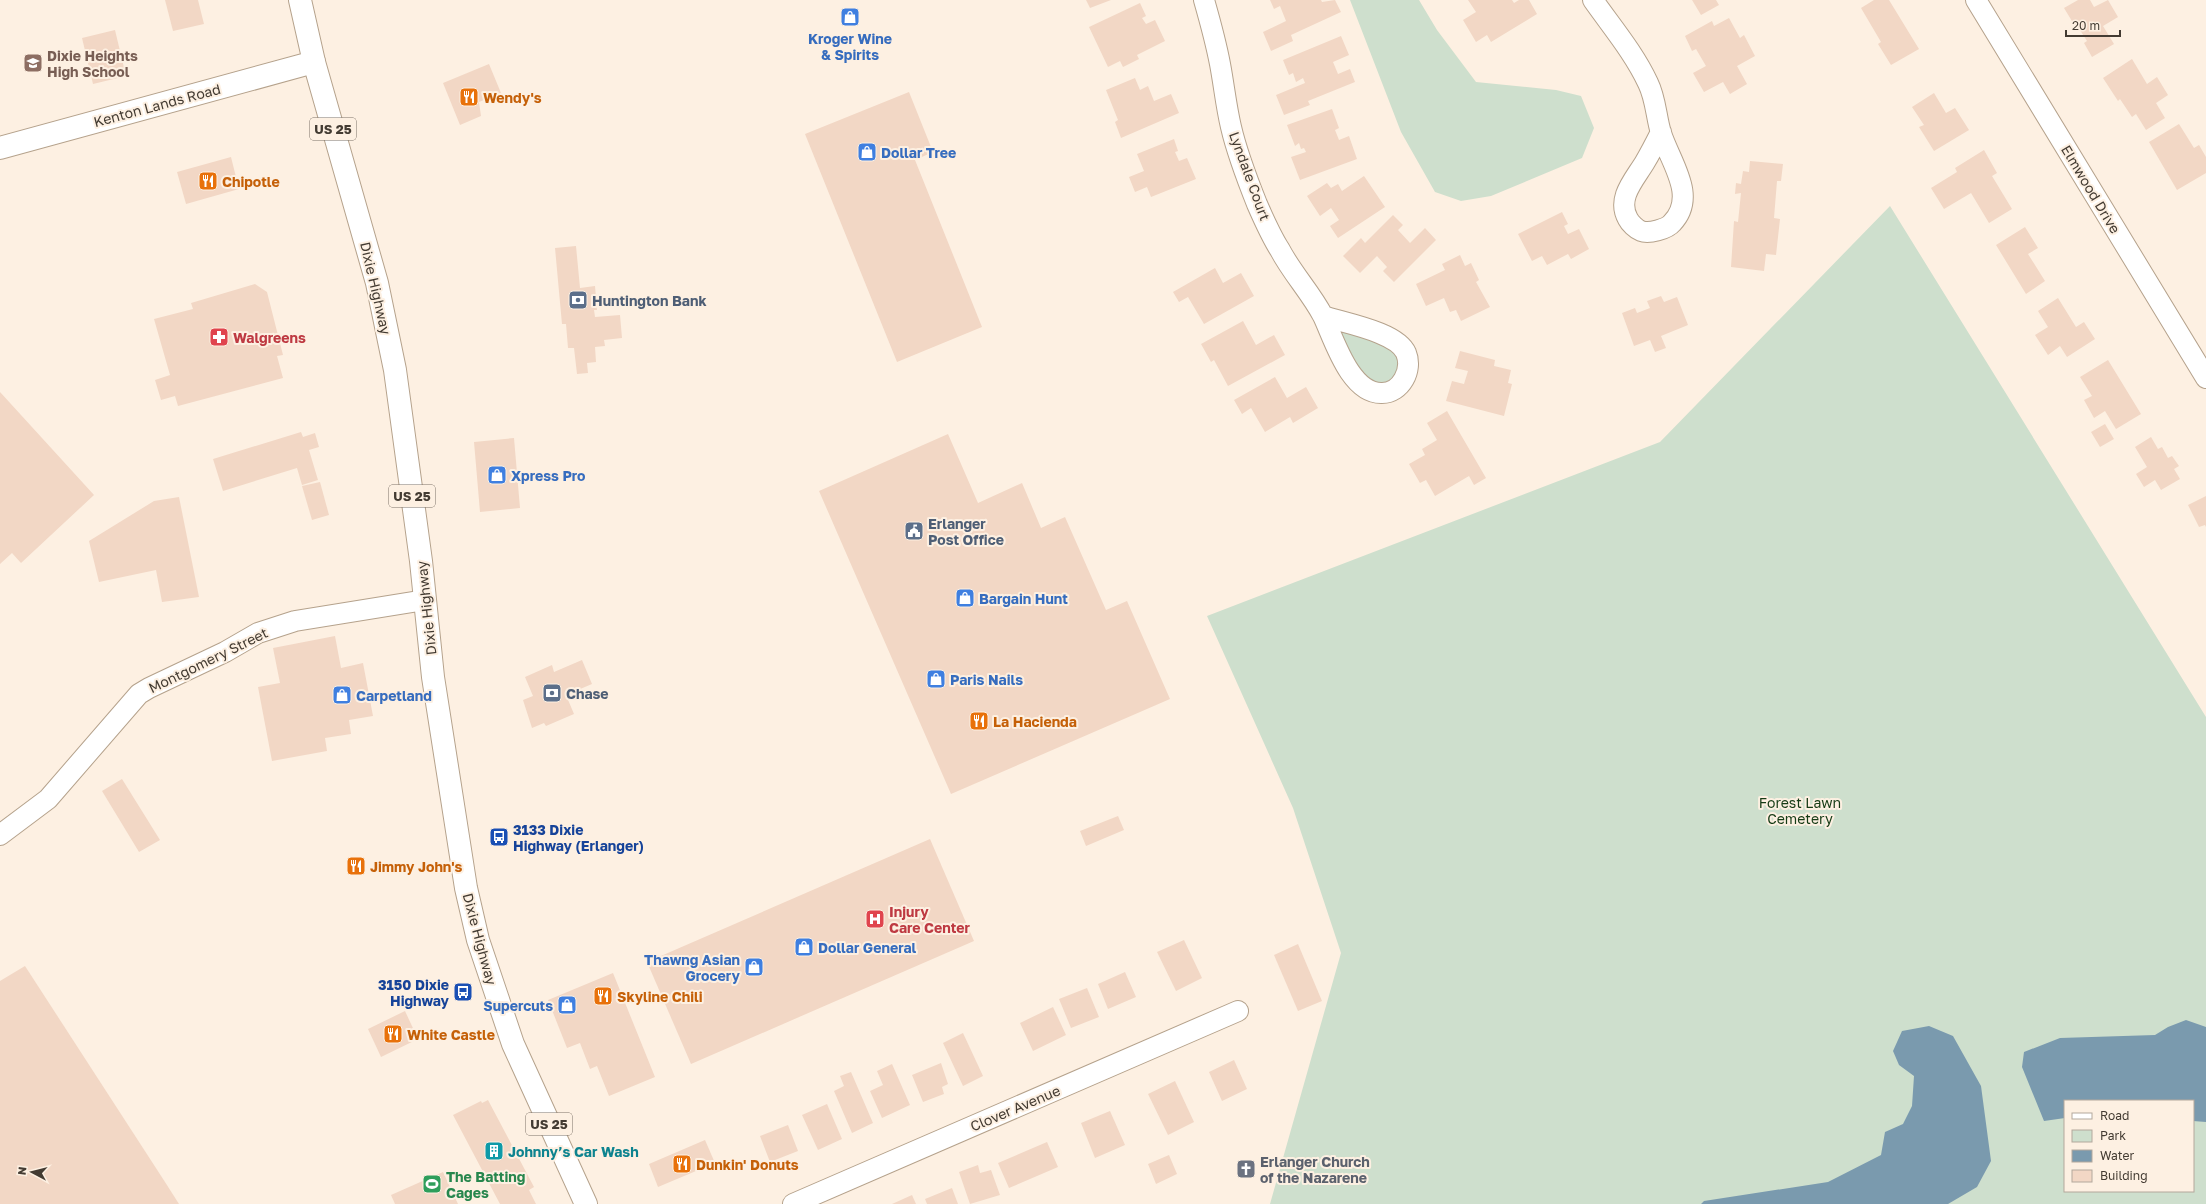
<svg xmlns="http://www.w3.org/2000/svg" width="2206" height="1204" font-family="'Golos Text',sans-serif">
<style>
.green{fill:#cedfcd;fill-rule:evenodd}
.water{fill:#7a9aae}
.building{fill:#f2d7c5}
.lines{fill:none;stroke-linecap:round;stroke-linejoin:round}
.minor-casing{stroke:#b5a28c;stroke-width:22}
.secondary-casing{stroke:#b5a28c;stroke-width:24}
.primary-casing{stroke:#b5a28c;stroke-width:24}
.minor{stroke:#fff;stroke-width:20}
.secondary{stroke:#fff;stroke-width:22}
.primary{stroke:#fff;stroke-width:22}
.labels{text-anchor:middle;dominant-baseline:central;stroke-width:4;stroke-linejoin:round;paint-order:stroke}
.shield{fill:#fdf0e2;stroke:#7b7167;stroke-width:1}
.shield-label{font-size:13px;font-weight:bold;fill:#433b32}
.shop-label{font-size:14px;font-weight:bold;fill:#366cbe;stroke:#fdf0e2;text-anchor:start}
.education-label{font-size:14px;font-weight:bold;fill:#785e54;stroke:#fdf0e2;text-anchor:start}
.food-label{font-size:14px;font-weight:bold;fill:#c56008;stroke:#fdf0e2;text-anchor:start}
.street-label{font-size:14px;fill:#433b32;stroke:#fdf0e2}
.service-label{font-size:14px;font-weight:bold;fill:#4e5e75;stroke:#fdf0e2;text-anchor:start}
.health-label{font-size:14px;font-weight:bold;fill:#be3a42;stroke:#fdf0e2;text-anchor:start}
.park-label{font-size:14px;fill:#153b15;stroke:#fdf0e2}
.transit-label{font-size:14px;font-weight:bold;fill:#164399;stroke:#fdf0e2;text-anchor:start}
.culture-label{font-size:14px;font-weight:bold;fill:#0d838f;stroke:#fdf0e2;text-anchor:start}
.worship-label{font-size:14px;font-weight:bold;fill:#5b616d;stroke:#fdf0e2;text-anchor:start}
.leisure-label{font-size:14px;font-weight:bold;fill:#27864d;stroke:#fdf0e2;text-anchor:start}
</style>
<rect width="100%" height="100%" fill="#fdf0e2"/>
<g class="green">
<polygon points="1350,0 1419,0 1437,30 1476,82 1556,90 1581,96 1594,128 1582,158 1491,196 1461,201 1435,192 1401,132"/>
<path d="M1890,206l316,511v487h-936l71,-251 -48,-145 -86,-192 453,-174zM2065,1101h128v90h-128z"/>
<polygon points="1333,326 1387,344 1398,355 1399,373 1387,383 1365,382"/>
</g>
<g class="water">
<polygon points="2186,1020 2206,1027 2206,1122 2193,1121 2193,1101 2065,1101 2065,1118 2044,1121 2022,1067 2024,1052 2060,1038 2155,1035 2168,1027"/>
<polygon points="1929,1026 1953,1036 1981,1086 1991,1161 1977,1187 1948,1204 1701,1204 1704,1201 1828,1182 1881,1155 1885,1132 1903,1124 1912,1106 1914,1076 1899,1065 1893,1051 1902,1031"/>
</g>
<g class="building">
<polygon points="165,0 198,0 204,24 173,31"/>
<polygon points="1086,0 1111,0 1090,8"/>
<polygon points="1270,0 1321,0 1322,2 1335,0 1341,12 1291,35 1293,41 1271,51 1263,32 1286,21 1280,6 1274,9"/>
<polygon points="1468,0 1512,0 1514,3 1519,0 1529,0 1537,14 1491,42 1487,35 1476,42 1463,20 1476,12"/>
<polygon points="1692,0 1716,0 1719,5 1701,15"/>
<polygon points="1874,0 1889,0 1919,49 1891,65 1878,44 1881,42 1861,8"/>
<polygon points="2078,0 2090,0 2094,7 2108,0 2118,17 2103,26 2114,44 2092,57 2084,43 2087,41 2080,30 2078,31 2064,8"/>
<polygon points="1140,3 1146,16 1142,18 1146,24 1155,20 1165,41 1137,55 1139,59 1123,67 1120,61 1108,67 1089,27"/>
<polygon points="1729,18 1740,38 1744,35 1755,56 1737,66 1747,84 1730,94 1723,82 1704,92 1693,73 1706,66 1696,49 1692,51 1685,36 1712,21 1714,26"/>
<polygon points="115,30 126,76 93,84 82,38"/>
<polygon points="1341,36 1349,55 1333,62 1338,74 1350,69 1355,82 1308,101 1310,105 1284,115 1276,95 1305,83 1303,78 1296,82 1293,73 1289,75 1283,60"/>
<polygon points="2132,59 2147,84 2157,77 2168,95 2156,103 2165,118 2146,130 2136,114 2132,117 2120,99 2118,101 2103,78"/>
<polygon points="489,64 501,93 479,102 481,116 460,125 443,83"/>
<polygon points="1135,78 1140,90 1148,86 1154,101 1171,94 1179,113 1121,138 1115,122 1118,120 1106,90"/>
<polygon points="909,92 933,152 915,160 982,327 897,362 805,134"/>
<polygon points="1934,93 1946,113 1955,108 1969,130 1934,151 1919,127 1924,125 1912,107"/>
<polygon points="1332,109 1339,128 1335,130 1339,140 1349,136 1357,159 1300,180 1291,157 1306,152 1304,148 1301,149 1299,143 1295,146 1287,125"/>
<polygon points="2179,124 2194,148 2199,145 2206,157 2206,173 2177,190 2149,142"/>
<polygon points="1174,139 1178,151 1175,152 1179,161 1187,158 1196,179 1151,197 1147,187 1135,192 1129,177 1144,171 1137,154"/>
<polygon points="1984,150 1997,173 1992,176 2012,209 1989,223 1971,193 1944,209 1931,188 1957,172 1955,168"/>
<polygon points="231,157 239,189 186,204 177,172"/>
<polygon points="1750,161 1783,164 1781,181 1777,181 1774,218 1780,219 1776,255 1766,254 1764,271 1731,267 1734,221 1738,222 1741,193 1735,194 1736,183 1741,184 1743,171 1749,172"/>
<polygon points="1364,176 1385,207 1338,238 1330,226 1339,220 1331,208 1320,216 1307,196 1327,183 1331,188 1338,184 1342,191"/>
<polygon points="1562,212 1568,224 1564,226 1568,234 1579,229 1589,249 1571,259 1568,254 1547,265 1542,256 1532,261 1518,234"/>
<polygon points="1393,215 1403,225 1398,230 1410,243 1425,228 1436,240 1394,282 1383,271 1387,267 1377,256 1360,273 1343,256 1361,238 1365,243"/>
<polygon points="2025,227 2038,248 2028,254 2045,281 2026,294 1996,245"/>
<polygon points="576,246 580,288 595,286 597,310 594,310 595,317 620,315 622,338 604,340 605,346 595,347 596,362 587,363 588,373 577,374 574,348 568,348 566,324 562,324 555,248"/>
<polygon points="1460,255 1465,266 1471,263 1479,280 1476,282 1490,307 1461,321 1456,310 1450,312 1444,298 1426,306 1416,284 1445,270 1442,264"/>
<polygon points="1215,268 1223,283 1241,273 1254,296 1204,324 1188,297 1179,302 1173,292"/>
<polygon points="255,284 267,292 283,355 277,356 283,378 178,406 175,396 161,400 155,380 170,375 154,319 193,309 191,303"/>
<polygon points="1661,296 1664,302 1677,297 1688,325 1661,336 1666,348 1655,352 1650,340 1634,346 1622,313 1635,308 1637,313 1650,308 1647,301"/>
<polygon points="2058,298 2076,327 2084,322 2095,339 2067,357 2060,346 2048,355 2035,335 2048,327 2038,311"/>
<polygon points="1243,321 1256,345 1274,335 1285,355 1228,386 1214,360 1211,362 1201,344"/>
<polygon points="1460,351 1495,360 1494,366 1511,370 1508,383 1512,384 1504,416 1446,401 1452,381 1464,384 1468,371 1455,368"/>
<polygon points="2108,360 2141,414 2116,429 2105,411 2094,418 2084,400 2092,396 2080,377"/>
<polygon points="1275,377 1287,398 1306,387 1318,408 1293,423 1290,417 1265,432 1251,408 1242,414 1234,400"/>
<polygon points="0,392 94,495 21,563 12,553 0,564"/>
<polygon points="1447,411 1486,478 1474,485 1469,476 1435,496 1426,480 1420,483 1409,464 1425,455 1422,449 1437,440 1427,423"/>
<polygon points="2105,424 2114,439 2100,447 2091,432"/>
<polygon points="301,432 303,437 315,433 319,447 309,450 318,480 302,485 297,468 223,491 213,459"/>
<polygon points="948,434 978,503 1022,483 1041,528 1065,517 1106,610 1127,601 1170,699 951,794 819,491"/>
<polygon points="2151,437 2158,449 2162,447 2168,458 2172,456 2179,466 2174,469 2180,479 2161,490 2155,480 2144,487 2136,474 2147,467 2135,447"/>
<polygon points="514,438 520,508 480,512 474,442"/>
<polygon points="320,482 329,515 312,520 302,486"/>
<polygon points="2206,496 2206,527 2205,525 2199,527 2188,505"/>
<polygon points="179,497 199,597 162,602 156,570 99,582 89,541 154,501"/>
<polygon points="335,636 341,668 363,663 373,716 349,720 351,734 325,738 327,751 272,761 258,687 280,683 273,648"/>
<polygon points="582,660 592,684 566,695 574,714 546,726 544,723 532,728 523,700 533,696 525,677 552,665 554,672"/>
<polygon points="122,779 160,840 139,852 102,791"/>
<polygon points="1118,816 1124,830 1086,846 1080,831"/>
<polygon points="930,839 974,941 691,1064 647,962"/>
<polygon points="1184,940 1202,978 1176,991 1157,952"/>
<polygon points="1298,944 1322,1001 1298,1011 1274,955"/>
<polygon points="25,966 165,1182 179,1204 0,1204 0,981"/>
<polygon points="1125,972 1136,997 1108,1009 1098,984"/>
<polygon points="613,973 655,1077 609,1096 597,1066 590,1069 580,1043 567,1048 548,1000"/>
<polygon points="1087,988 1099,1017 1071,1028 1059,999"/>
<polygon points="1053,1007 1066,1035 1033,1051 1020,1023"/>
<polygon points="405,1011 418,1039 381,1057 368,1029"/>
<polygon points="963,1033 983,1076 963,1086 943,1043"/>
<polygon points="1234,1060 1247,1089 1222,1101 1209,1072"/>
<polygon points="941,1063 948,1084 942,1087 944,1094 923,1102 912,1075"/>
<polygon points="892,1064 910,1105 882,1118 870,1091 883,1085 877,1071"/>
<polygon points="851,1072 873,1123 852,1133 834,1091 844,1086 840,1076"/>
<polygon points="1175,1081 1194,1122 1168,1135 1148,1094"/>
<polygon points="488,1100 534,1187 529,1190 536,1204 500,1204 453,1115 481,1101 482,1103"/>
<polygon points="827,1104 842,1139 818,1150 802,1115"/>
<polygon points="1110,1111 1125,1145 1095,1158 1081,1123"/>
<polygon points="788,1125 798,1151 770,1162 760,1136"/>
<polygon points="705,1140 715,1163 658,1187 649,1164"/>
<polygon points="1047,1142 1058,1167 1009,1188 998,1163"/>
<polygon points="1169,1155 1177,1174 1156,1184 1148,1164"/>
<polygon points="978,1165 980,1173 991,1170 1000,1195 970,1204 959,1172"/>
<polygon points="443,1172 458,1204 395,1204 391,1195"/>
<polygon points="952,1188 958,1204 927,1204 925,1199"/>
<polygon points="912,1195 916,1204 892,1204"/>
</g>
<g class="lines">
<g class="minor-casing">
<g id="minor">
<path d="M1204,0c6,21 12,43 16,64 4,21 6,42 11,63 6,26 16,52 26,77 7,16 14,32 23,46 12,23 31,43 43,66 11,23 27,78 59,77 19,0 31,-23 24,-40 -9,-21 -62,-30 -83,-37"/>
<path d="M1593,0c19,27 41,53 55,83 8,16 8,34 13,50 9,29 37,63 11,90 -5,6 -23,11 -31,8 -5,-2 -11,-8 -13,-12 -12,-21 7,-40 17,-57 6,-10 11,-20 16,-30"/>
<polyline points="1976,0 2206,378"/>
<polyline points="0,835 48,799 139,694 149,688 225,652 258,633 295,621 425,600"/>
<polyline points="793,1204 1238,1011"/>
</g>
</g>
<g class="secondary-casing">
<polyline id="secondary" points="0,148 314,62"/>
</g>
<g class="primary-casing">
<polyline id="primary" points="300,0 314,62 377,283 395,370 421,561 433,677 466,888 478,940 513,1044 586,1204"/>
</g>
<use href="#minor" class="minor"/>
<use href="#secondary" class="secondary"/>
<use href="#primary" class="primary"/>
</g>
<defs>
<g id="shop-square" transform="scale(1)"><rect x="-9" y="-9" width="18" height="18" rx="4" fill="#3f7fe0" stroke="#fdf0e2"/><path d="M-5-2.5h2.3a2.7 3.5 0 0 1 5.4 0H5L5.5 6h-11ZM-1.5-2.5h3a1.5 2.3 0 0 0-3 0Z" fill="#fff"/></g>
<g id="school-square" transform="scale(1)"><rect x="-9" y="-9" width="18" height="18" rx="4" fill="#8d6e63" stroke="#fdf0e2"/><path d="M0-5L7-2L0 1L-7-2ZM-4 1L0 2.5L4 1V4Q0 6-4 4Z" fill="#fff"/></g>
<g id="restaurant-square" transform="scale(1)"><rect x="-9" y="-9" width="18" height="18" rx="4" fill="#e8710a" stroke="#fdf0e2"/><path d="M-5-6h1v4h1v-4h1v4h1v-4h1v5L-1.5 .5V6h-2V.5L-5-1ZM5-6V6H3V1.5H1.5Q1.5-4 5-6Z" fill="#fff"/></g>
<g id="bank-square" transform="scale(1)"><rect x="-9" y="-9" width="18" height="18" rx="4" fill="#5c6f8a" stroke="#fdf0e2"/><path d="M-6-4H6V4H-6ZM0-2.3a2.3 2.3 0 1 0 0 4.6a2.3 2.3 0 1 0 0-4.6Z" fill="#fff"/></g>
<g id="pharmacy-square" transform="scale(1)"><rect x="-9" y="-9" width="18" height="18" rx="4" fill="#e0444e" stroke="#fdf0e2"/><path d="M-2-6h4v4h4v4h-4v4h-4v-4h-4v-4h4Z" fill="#fff"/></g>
<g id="civic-square" transform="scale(1)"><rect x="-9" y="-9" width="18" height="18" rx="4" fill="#5c6f8a" stroke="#fdf0e2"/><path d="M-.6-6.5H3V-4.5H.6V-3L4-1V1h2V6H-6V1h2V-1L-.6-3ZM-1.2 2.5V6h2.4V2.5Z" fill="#fff"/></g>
<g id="bus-square" transform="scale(1)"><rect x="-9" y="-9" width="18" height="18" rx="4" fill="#1a4fb4" stroke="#fdf0e2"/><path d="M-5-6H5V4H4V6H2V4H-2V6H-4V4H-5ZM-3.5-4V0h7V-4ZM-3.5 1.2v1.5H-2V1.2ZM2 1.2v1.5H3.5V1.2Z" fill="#fff"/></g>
<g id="hospital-square" transform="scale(1)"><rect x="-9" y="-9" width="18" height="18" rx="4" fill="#e0444e" stroke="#fdf0e2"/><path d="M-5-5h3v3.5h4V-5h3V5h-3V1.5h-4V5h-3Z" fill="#fff"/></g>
<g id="building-square" transform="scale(1)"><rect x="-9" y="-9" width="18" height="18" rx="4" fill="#0f9aa8" stroke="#fdf0e2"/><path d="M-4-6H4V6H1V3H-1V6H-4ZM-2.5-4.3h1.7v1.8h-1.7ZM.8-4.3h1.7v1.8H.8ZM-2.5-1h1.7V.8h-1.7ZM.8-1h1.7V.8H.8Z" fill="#fff"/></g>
<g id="church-square" transform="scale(1)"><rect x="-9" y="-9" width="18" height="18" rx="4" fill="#6b7280" stroke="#fdf0e2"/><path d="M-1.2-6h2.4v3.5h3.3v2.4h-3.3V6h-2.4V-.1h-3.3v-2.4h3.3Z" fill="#fff"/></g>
<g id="stadium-square" transform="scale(1)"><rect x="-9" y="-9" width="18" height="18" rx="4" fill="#2e9e5b" stroke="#fdf0e2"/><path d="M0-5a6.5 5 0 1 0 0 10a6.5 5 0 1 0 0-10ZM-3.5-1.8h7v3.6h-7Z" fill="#fff"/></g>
</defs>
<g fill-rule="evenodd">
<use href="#shop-square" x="850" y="17"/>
<use href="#school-square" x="33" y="63"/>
<use href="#restaurant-square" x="469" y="97"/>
<use href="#shop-square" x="867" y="152"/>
<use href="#restaurant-square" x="208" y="181"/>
<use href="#bank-square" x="578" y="300"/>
<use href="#pharmacy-square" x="219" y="337"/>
<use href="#shop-square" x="497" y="475"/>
<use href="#civic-square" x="914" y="531"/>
<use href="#shop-square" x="965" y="598"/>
<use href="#shop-square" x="936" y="679"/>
<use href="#bank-square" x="552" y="693"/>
<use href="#shop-square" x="342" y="695"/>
<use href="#restaurant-square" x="979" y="721"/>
<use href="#bus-square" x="499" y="837"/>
<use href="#restaurant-square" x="356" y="866"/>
<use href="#hospital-square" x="875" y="919"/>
<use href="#shop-square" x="804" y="947"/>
<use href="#shop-square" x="754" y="967"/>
<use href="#bus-square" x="463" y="992"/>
<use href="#restaurant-square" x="603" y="996"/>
<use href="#shop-square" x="567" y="1005"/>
<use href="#restaurant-square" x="393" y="1034"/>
<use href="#building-square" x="494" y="1151"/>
<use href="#restaurant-square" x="682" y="1164"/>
<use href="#church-square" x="1246" y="1169"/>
<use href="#stadium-square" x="432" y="1184"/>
</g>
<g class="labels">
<g class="shield">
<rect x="310" y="118" width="46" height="22" rx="3"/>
<rect x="389" y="485" width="46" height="22" rx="3"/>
<rect x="526" y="1113" width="46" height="22" rx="3"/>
</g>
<g class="shield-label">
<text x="333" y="129">US 25</text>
<text x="412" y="496">US 25</text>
<text x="549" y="1124">US 25</text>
</g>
<g class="shop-label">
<text x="850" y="38" text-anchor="middle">Kroger Wine<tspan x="850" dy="16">&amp; Spirits</tspan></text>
<text x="881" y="152">Dollar Tree</text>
<text x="511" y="475">Xpress Pro</text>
<text x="979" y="598">Bargain Hunt</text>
<text x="950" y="679">Paris Nails</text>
<text x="356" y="695">Carpetland</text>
<text x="818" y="947">Dollar General</text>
<text x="740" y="959" text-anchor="end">Thawng Asian<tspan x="740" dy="16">Grocery</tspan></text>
<text x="553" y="1005" text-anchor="end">Supercuts</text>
</g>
<g class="education-label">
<text x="47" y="55">Dixie Heights<tspan x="47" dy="16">High School</tspan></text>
</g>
<g class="food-label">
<text x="483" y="97">Wendy's</text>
<text x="222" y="181">Chipotle</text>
<text x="993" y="721">La Hacienda</text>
<text x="370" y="866">Jimmy John's</text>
<text x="617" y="996">Skyline Chili</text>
<text x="407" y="1034">White Castle</text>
<text x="696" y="1164">Dunkin' Donuts</text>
</g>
<g class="street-label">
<text transform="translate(157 105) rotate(-15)">Kenton Lands Road</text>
<text transform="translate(1250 176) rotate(70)">Lyndale Court</text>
<text transform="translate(2091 189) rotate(59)">Elmwood Drive</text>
<text transform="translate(376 288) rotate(77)">Dixie Highway</text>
<text transform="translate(426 608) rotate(-96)">Dixie Highway</text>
<text transform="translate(208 660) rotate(-26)">Montgomery Street</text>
<text transform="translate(480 939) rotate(75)">Dixie Highway</text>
<text transform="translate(1015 1108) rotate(-23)">Clover Avenue</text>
</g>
<g class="service-label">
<text x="592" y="300">Huntington Bank</text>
<text x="928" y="523">Erlanger<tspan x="928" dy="16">Post Office</tspan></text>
<text x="566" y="693">Chase</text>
</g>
<g class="health-label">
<text x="233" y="337">Walgreens</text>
<text x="889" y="911">Injury<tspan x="889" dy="16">Care Center</tspan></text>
</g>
<g class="park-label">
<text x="1800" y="802">Forest Lawn<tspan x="1800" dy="16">Cemetery</tspan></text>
</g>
<g class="transit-label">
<text x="513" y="829">3133 Dixie<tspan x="513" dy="16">Highway (Erlanger)</tspan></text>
<text x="449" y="984" text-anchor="end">3150 Dixie<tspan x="449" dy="16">Highway</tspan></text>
</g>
<g class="culture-label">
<text x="508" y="1151">Johnny’s Car Wash</text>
</g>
<g class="worship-label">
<text x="1260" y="1161">Erlanger Church<tspan x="1260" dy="16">of the Nazarene</tspan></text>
</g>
<g class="leisure-label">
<text x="446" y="1176">The Batting<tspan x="446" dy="16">Cages</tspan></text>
</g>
</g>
<rect x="2064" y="1100" width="130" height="92" fill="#fdf0e2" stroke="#b3a89c"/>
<rect x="2072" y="1113" width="20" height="6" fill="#ffffff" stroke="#b3a89c"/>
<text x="2100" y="1120" font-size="12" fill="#433b32">Road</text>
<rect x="2072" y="1130" width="20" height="12" fill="#cedfcd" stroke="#b3a89c"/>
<text x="2100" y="1140" font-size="12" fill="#433b32">Park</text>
<rect x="2072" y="1150" width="20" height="12" fill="#7a9aae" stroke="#b3a89c"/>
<text x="2100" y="1160" font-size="12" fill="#433b32">Water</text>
<rect x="2072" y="1170" width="20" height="12" fill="#f2d7c5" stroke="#b3a89c"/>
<text x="2100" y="1180" font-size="12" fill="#433b32">Building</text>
<g transform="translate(32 1172) rotate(277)" stroke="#fdf0e2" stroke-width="3" paint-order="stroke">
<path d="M0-3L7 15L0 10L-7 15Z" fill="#433b32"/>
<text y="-6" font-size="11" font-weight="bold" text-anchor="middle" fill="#433b32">N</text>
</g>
<path d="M2066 30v6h54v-6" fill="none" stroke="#433b32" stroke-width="2"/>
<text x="2072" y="30" font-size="12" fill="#433b32" stroke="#fdf0e2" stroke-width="3" paint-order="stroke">20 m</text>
</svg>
